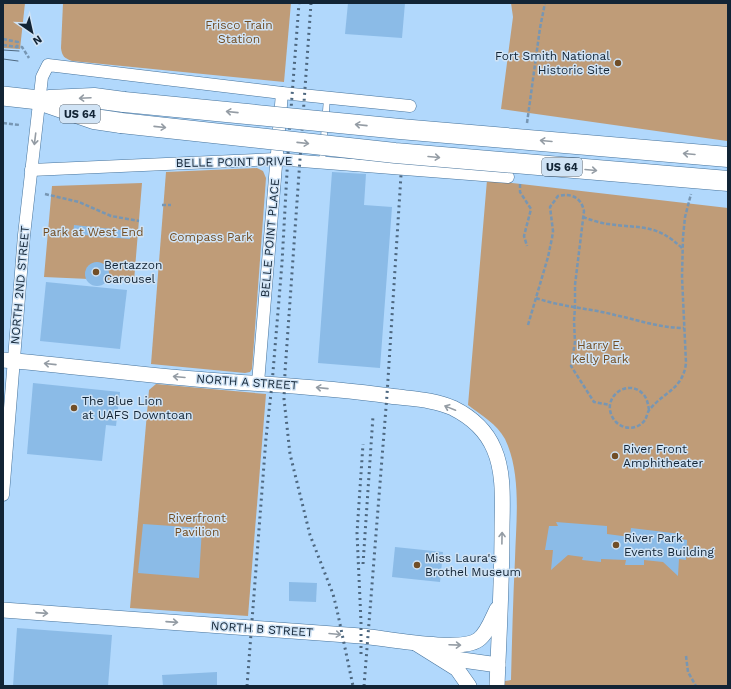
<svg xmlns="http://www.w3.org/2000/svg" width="731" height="689" font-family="'Work Sans',sans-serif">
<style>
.green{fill:#bf9c78}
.building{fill:#8bbbe7}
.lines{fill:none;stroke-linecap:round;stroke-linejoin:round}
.service-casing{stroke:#46739c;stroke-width:7}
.minor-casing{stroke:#46739c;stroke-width:13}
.tertiary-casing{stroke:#46739c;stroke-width:16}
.primary-casing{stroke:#46739c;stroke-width:20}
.trunk-casing{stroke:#46739c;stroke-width:21}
.path{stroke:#7796b3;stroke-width:2.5;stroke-dasharray:4 2;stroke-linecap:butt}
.service{stroke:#fff;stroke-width:6}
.minor{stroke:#fff;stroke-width:12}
.tertiary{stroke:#fff;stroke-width:15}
.primary{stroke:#fff;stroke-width:19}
.trunk{stroke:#fff;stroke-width:20}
.tram{stroke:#4e6880;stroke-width:1}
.rail{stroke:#4e6880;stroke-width:3;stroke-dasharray:2 4;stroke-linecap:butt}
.trunk-bridge-casing{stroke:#46739c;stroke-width:21;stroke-linecap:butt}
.trunk-bridge{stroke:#fff;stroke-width:20}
.oneway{stroke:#949ca4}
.poi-dot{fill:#714e27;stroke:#d0e3f5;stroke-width:1.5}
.labels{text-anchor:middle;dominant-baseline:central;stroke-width:3;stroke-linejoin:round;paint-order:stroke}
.shield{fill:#d0e3f5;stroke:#4b5d6f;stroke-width:1}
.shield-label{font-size:11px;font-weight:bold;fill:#122435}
.park-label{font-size:12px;fill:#714c21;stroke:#d0e3f5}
.poi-label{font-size:12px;fill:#122435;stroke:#d0e3f5;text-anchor:start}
.street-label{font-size:12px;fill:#122435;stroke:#d0e3f5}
</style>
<rect width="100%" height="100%" fill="#b1d8fc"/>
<g class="green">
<polygon points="3,3 25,3 20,49 3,48"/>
<path d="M63,3h228l-7,79 -212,-21c-8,-3 -10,-5 -11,-13z"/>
<polygon points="511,3 728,3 727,141 501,109 513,17"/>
<polygon points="257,168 263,171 266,178 252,369 250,372 245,373 151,364 166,172"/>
<path d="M487,180l241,28v478h-223v-5l6,-1c1,-40 2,-81 4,-121 1,-37 7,-85 -10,-120 -8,-15 -24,-24 -37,-34z"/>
<path d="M142,183l-8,98c-30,-1 -60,-3 -90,-4l8,-91z"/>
<polygon points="156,384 266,394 248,616 130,608 149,390"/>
</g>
<g class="building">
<polygon points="348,3 405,3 402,38 345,34"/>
<polygon points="332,172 366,174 364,205 392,207 380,368 318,363"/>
<polygon points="74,225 131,231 130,239 73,234"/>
<circle cx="97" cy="274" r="12"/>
<polygon points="46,282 127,290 120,349 40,341"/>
<polygon points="33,383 120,392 116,426 106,425 102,461 27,454"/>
<polygon points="556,522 607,526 607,534 630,537 631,528 681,534 680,539 687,540 686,560 679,559 678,576 663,562 644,560 644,565 625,565 626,560 601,559 601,562 582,560 583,557 568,555 551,570 553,550 545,550 549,526 558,526"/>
<polygon points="143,524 202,528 199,578 138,573"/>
<polygon points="395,547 443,552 440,582 392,577"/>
<polygon points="289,582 317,583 316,602 289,601"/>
<polygon points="17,628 112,635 108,686 13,686"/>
<polygon points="217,672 217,686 163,686 162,675"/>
</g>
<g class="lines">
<g class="service-casing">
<polyline id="service" points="322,163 327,98"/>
</g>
<g class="minor-casing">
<g id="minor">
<polyline points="31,170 276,159 508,177"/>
<polyline points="258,383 282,93"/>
<polyline points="3,495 24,235 42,77 48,65 282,93 410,106"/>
</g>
</g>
<g class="tertiary-casing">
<g id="tertiary">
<path d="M3,360c73,6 145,16 218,21 56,4 113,7 169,15 21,3 43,3 63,12 18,9 33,22 41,41 11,25 8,56 8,82 0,52 -3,103 -5,155"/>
<path d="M3,610l358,26c24,2 98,17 117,4 9,-6 14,-21 19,-31"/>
<polyline points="417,644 457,669 469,686"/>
<polyline points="441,657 498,665"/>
</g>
</g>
<g class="primary-casing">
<polyline id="primary" points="3,96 39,100"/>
</g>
<g class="trunk-casing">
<g id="trunk">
<polyline points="39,100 94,119 121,123"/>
<polyline points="49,100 94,98 124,102"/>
</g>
</g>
<g class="path">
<polyline points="3,39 18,42 17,47 22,47 29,58"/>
<polyline points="3,45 17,47"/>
<polyline points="3,123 20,125"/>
<polyline points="527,123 540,28 545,3"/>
<polyline points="520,184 520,192 531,209 524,236 527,246"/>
<polyline points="45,194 79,202 111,216 139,221"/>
<polyline points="162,205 171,205"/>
<path d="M583,217c8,3 17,6 25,7 34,5 48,-1 75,25"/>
<path d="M536,298c25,9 53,10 79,17 23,5 45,13 69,13"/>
<path d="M528,325l20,-68 4,-19 1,-7 -3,-24 8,-11c13,-3 23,1 26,15l-9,74v22l-1,14 1,21 -4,24 23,36 16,3"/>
<path d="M649,410c-1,-6 -2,-13 -7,-17 -11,-11 -30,-3 -32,12 -1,6 2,13 6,17 8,8 22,8 29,-2 2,-3 2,-8 5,-11 14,-17 33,-20 36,-46l-4,-86 1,-40 2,-20 6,-23"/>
<polyline points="686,656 688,672 696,686"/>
</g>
<use href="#service" class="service"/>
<use href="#minor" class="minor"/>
<use href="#tertiary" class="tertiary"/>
<use href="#primary" class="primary"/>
<use href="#trunk" class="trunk"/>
<g class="tram">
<polyline points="3,50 19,51"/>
<polyline points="3,59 18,61"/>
</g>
<g class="rail">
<polyline points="311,3 285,372 284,399 290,454 310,535 333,594 337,610 353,686"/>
<polyline points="363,564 373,416"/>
<polyline points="361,654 361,622 357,533 363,444"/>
<polyline points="247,686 266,438 272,384 282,263 289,136 299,3"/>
<polyline points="364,686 387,395 401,175"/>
</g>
<g class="trunk-bridge-casing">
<g id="trunk-bridge">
<polyline points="124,102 400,129 728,157"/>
<polyline points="121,123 395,153 728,181"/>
</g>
</g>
<use href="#trunk-bridge" class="trunk-bridge"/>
</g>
<defs><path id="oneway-shaft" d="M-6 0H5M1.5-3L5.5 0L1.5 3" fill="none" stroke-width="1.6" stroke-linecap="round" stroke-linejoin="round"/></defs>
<g class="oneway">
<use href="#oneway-shaft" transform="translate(85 98) rotate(177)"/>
<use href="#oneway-shaft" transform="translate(232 112) rotate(-174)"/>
<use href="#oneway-shaft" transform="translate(361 125) rotate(-174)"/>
<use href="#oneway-shaft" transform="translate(160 127) rotate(6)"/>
<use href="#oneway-shaft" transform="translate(35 139) rotate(97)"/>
<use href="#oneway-shaft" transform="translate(546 141) rotate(-175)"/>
<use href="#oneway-shaft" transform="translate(303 143) rotate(6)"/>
<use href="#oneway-shaft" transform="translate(689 154) rotate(-175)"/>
<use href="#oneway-shaft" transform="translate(434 157) rotate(5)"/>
<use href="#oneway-shaft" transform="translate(591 170) rotate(5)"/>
<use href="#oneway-shaft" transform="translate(50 364) rotate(-174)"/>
<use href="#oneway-shaft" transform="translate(179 377) rotate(-175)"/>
<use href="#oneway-shaft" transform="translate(322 388) rotate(-174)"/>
<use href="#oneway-shaft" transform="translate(450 408) rotate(-158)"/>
<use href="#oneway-shaft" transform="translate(502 538) rotate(-89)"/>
<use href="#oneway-shaft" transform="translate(42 613) rotate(4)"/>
<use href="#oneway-shaft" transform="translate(172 622) rotate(4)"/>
<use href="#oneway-shaft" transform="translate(335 634) rotate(5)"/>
<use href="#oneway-shaft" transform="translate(455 645) rotate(2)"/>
</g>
<g class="poi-dot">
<circle cx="618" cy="63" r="4"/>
<circle cx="96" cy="272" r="4"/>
<circle cx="74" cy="408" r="4"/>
<circle cx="615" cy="456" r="4"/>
<circle cx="616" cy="545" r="4"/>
<circle cx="417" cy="565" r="4"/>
</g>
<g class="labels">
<g class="shield">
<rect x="60" y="105" width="40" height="18" rx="3"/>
<rect x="542" y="158" width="40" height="18" rx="3"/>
</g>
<g class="shield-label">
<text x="80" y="114">US 64</text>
<text x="562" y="167">US 64</text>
</g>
<g class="park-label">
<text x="239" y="25">Frisco Train<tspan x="239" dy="14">Station</tspan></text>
<text x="93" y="232">Park at West End</text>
<text x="211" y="237">Compass Park</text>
<text x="600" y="345">Harry E.<tspan x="600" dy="14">Kelly Park</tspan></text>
<text x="197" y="518">Riverfront<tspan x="197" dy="14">Pavilion</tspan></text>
</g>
<g class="poi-label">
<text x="610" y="56" text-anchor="end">Fort Smith National<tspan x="610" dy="14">Historic Site</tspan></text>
<text x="104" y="265">Bertazzon<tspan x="104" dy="14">Carousel</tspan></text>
<text x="82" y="401">The Blue Lion<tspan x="82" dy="14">at UAFS Downtoan</tspan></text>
<text x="623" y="449">River Front<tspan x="623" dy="14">Amphitheater</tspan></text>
<text x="624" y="538">River Park<tspan x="624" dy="14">Events Building</tspan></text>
<text x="425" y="558">Miss Laura's<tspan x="425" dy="14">Brothel Museum</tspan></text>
</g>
<g class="street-label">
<text transform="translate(234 162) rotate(-1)">BELLE POINT DRIVE</text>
<text transform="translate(270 238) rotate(-85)">BELLE POINT PLACE</text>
<text transform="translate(20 285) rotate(-85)">NORTH 2ND STREET</text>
<text transform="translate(247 382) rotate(4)">NORTH A STREET</text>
<text transform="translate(262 629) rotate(4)">NORTH B STREET</text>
</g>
</g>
<rect width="731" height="689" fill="none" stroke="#122435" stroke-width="8"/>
<g transform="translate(32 32) rotate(146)" stroke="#d0e3f5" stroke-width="3" paint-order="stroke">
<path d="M0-3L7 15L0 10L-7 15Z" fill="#122435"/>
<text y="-6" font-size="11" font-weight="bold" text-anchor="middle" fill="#122435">N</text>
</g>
</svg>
